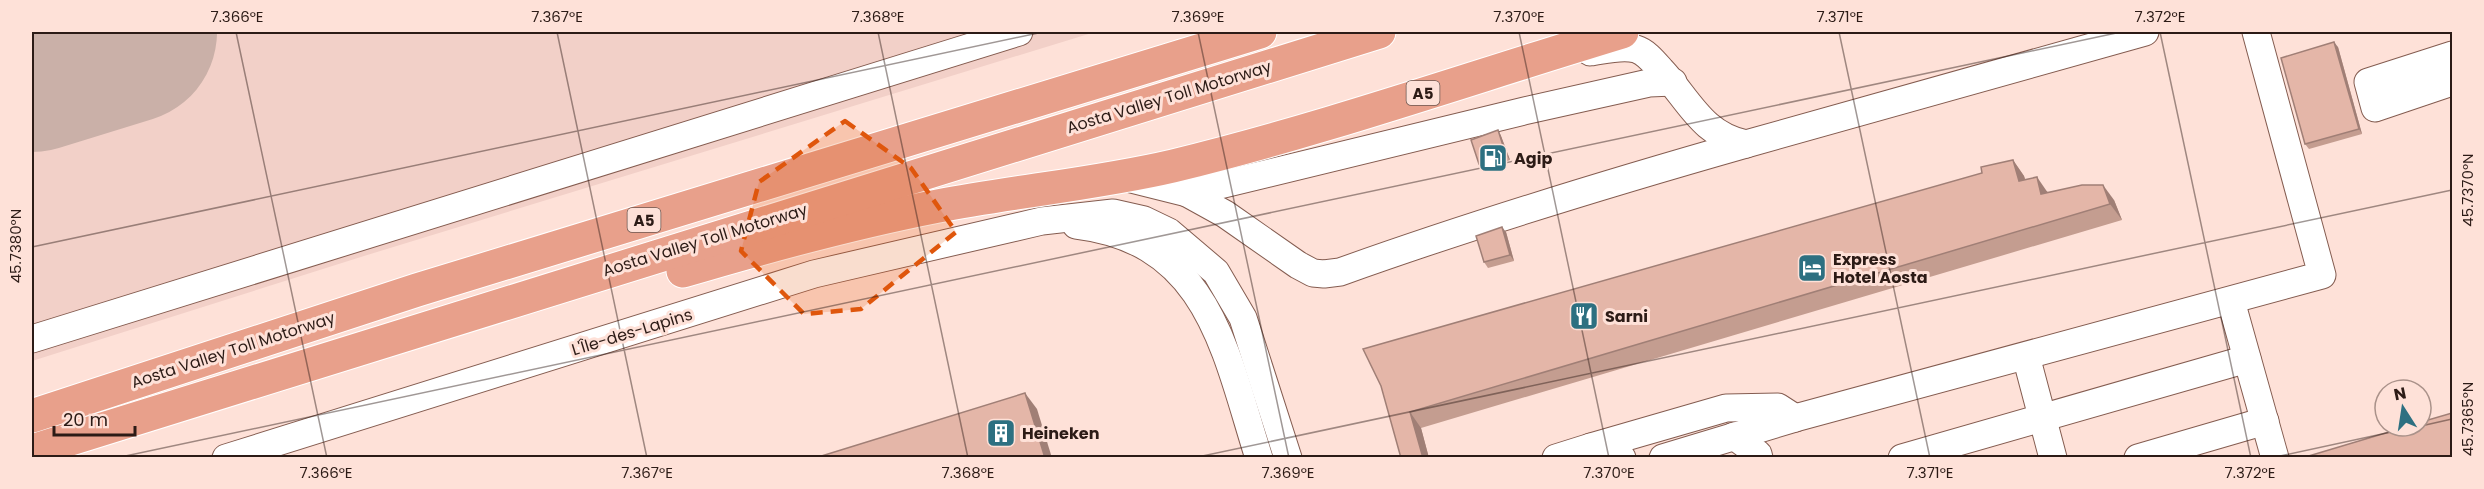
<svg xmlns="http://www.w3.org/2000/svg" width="2484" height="489" font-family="Poppins,sans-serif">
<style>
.built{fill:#f2d0c8}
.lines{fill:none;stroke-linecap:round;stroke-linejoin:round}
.runway{stroke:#cab0a8;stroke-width:182}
.minor-casing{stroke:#845c50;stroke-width:29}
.highway-casing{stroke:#fff;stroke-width:35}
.minor{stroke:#fff;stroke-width:27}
.highway{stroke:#e8a08b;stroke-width:33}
.wall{fill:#c49d90}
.shaded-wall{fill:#a07f76}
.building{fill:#e4b6a8;stroke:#a07f76;stroke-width:1.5}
.marked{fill:#df560c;fill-opacity:0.2;stroke:#df560c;stroke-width:4.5;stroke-dasharray:12 8;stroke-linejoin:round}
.ticks{fill:none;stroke:#2c1b16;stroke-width:1.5;stroke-opacity:0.45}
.labels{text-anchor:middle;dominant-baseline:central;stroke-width:6;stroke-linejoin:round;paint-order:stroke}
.shield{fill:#fee1d8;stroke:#6b5650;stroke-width:1.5}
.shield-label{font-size:15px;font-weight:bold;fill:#2c1b16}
.street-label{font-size:16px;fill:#2c1b16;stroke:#fee1d8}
.poi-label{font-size:16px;font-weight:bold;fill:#2c1b16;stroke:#fee1d8;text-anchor:start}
.neatline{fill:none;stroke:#2c1b16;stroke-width:2}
.ticks-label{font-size:15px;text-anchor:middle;fill:#2c1b16}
</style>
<rect width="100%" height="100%" fill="#fee1d8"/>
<polygon class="built" points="32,32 1095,32 364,256 32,361"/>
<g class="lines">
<polyline class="runway" points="32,61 126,32"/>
<g class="minor-casing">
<g id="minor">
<path d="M1590,52c14,-2 32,-7 46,-3 10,3 18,13 25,21 28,30 41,65 85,74l399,-112"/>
<polyline points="2452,55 2368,82 2375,108 2452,82"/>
<polyline points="1123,177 1187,193 1524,111 1649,83 1673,82"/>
<path d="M1187,193l38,21 73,51 15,8 11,1 16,-2c134,-48 269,-89 406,-128"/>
<path d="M1076,225c133,16 149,126 183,233"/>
<polyline points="2231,301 2275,458"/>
<polyline points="32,339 1019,32"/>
<polyline points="2026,356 2053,458"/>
<polyline points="1734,436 1758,454 1759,458"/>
<polyline points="1591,447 1726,408 1778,407 1795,418"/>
<polyline points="226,458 814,274 1042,221 1113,213 1144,220 1169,232 1216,272 1243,318 1288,458"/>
<polyline points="1556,458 1591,447 1622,458"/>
<polyline points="1663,458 1795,418 2322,275 2256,32"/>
<polyline points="1902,458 2247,359"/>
<polyline points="2138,458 2265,421"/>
</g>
</g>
<g class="highway-casing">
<g id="highway">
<path d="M683,271c84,-25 168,-48 255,-65 78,-15 158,-22 235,-40 152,-37 300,-89 449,-134"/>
<polyline points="32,416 417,290 1260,32"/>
<polyline points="32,451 1379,32"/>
</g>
</g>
<use href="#minor" class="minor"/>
<use href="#highway" class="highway"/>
</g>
<g class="wall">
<polygon points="2338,47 2362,134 2309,149 2305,144"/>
<polygon points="1498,130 1501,136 1510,160 1483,170 1479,164"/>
<polygon points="2013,160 2024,176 2025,179 2048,192 2114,200 2122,220 1421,428 1429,458 1401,458 1381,386 1982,173"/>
<polygon points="1506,232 1514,261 1488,268 1484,262"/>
</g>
<g class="shaded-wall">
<polygon points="2334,42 2338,47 2362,134 2359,129"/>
<polygon points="1498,130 1501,136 1510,160 1506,155"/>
<polygon points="2013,160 2024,176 2030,196 2019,181"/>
<polygon points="2037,177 2048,193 2041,194"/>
<polygon points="2103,185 2114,200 2122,220 2110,204"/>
<polygon points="1502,227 1506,232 1514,261 1510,255"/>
<polygon points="1025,393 1037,409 1052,458 1045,458"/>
<polygon points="1410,412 1421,428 1429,458 1423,458"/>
</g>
<g class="building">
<polygon points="2334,42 2359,129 2305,144 2281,58"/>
<polygon points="1498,130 1506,155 1479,164 1471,140"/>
<polygon points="2013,160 2019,181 2037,177 2041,194 2082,185 2103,185 2110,204 1410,412 1423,458 1401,458 1381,386 1363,349 1982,173 1981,167"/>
<polygon points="1502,227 1510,255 1484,262 1476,236"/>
<polygon points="1025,393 1045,458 815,458"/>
<polygon points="2452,413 2452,458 2302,458 2409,426 2421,426 2421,422"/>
</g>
<path class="marked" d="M845,121l66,47 45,64 -95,77 -57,5 -63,-63 18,-69z"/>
<path class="ticks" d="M236,32l91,426M557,32l90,426M878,32l90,426M1198,32l91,426M1519,32l90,426M1839,32l91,426M2160,32l91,426M32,247l1011,-215M2421,426l31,-7M116,458l2005,-426M1193,458l1259,-268M2271,458l148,-32"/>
<defs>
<g id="fuel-square" transform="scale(1.5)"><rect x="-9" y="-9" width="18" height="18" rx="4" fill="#2d7081" stroke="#fee1d8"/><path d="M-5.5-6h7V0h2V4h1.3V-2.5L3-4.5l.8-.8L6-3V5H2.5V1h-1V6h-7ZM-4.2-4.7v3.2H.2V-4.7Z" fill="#fff"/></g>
<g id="hotel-square" transform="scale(1.5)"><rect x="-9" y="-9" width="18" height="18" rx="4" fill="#2d7081" stroke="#fee1d8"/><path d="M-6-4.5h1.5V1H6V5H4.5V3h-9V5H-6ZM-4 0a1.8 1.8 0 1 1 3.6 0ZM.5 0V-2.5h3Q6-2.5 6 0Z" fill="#fff"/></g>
<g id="restaurant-square" transform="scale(1.5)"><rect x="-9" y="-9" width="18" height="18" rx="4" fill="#2d7081" stroke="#fee1d8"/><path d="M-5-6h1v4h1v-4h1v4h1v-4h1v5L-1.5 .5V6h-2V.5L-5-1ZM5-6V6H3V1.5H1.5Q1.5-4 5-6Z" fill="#fff"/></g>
<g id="building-square" transform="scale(1.5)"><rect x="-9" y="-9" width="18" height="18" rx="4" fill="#2d7081" stroke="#fee1d8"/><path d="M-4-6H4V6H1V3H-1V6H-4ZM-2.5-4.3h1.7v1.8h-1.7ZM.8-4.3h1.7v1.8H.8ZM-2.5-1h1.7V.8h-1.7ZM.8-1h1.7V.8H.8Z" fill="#fff"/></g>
</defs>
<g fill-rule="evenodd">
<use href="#fuel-square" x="1493" y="158"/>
<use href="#hotel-square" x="1812" y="268"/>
<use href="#restaurant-square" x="1584" y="316"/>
<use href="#building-square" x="1001" y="433"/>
</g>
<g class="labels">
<g class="shield">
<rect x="1406.5" y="81" width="33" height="24" rx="4.5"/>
<rect x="627.5" y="208" width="33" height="24" rx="4.5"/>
</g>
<g class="shield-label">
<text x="1423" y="93">A5</text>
<text x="644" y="220">A5</text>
</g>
<g class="street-label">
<text transform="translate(1169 97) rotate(-17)">Aosta Valley Toll Motorway</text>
<text transform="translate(705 240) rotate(-17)">Aosta Valley Toll Motorway</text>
<text transform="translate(632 332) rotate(-17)">L'Île-des-Lapins</text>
<text transform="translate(233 350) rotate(-18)">Aosta Valley Toll Motorway</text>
</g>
<g class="poi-label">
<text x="1514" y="158">Agip</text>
<text x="1833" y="259">Express<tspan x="1833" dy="18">Hotel Aosta</tspan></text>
<text x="1605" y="316">Sarni</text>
<text x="1022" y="433">Heineken</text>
</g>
</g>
<rect width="2484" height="489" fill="none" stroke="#fee1d8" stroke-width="66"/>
<g transform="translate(2403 408) rotate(348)"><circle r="28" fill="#fee1d8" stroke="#aa928a" stroke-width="1.5"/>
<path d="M0-4.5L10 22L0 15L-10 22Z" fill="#2d7081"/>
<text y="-9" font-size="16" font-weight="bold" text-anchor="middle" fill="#2c1b16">N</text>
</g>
<path d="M54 426v9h81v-9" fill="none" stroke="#2c1b16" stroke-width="3"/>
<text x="63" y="426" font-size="18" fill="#2c1b16" stroke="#fee1d8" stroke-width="4.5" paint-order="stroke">20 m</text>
<rect x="33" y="33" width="2418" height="423" class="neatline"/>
<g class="ticks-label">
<text x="237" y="22">7.366°E</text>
<text x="557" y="22">7.367°E</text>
<text x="878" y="22">7.368°E</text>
<text x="1198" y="22">7.369°E</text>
<text x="1519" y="22">7.370°E</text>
<text x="1840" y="22">7.371°E</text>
<text x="2160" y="22">7.372°E</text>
<text transform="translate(2468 190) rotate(-90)" y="5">45.7370°N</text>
<text transform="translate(16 246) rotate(-90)" y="5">45.7380°N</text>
<text transform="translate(2468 419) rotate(-90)" y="5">45.7365°N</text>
<text x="326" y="478">7.366°E</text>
<text x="647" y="478">7.367°E</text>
<text x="968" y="478">7.368°E</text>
<text x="1288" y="478">7.369°E</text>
<text x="1609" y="478">7.370°E</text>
<text x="1930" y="478">7.371°E</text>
<text x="2250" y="478">7.372°E</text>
</g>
</svg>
